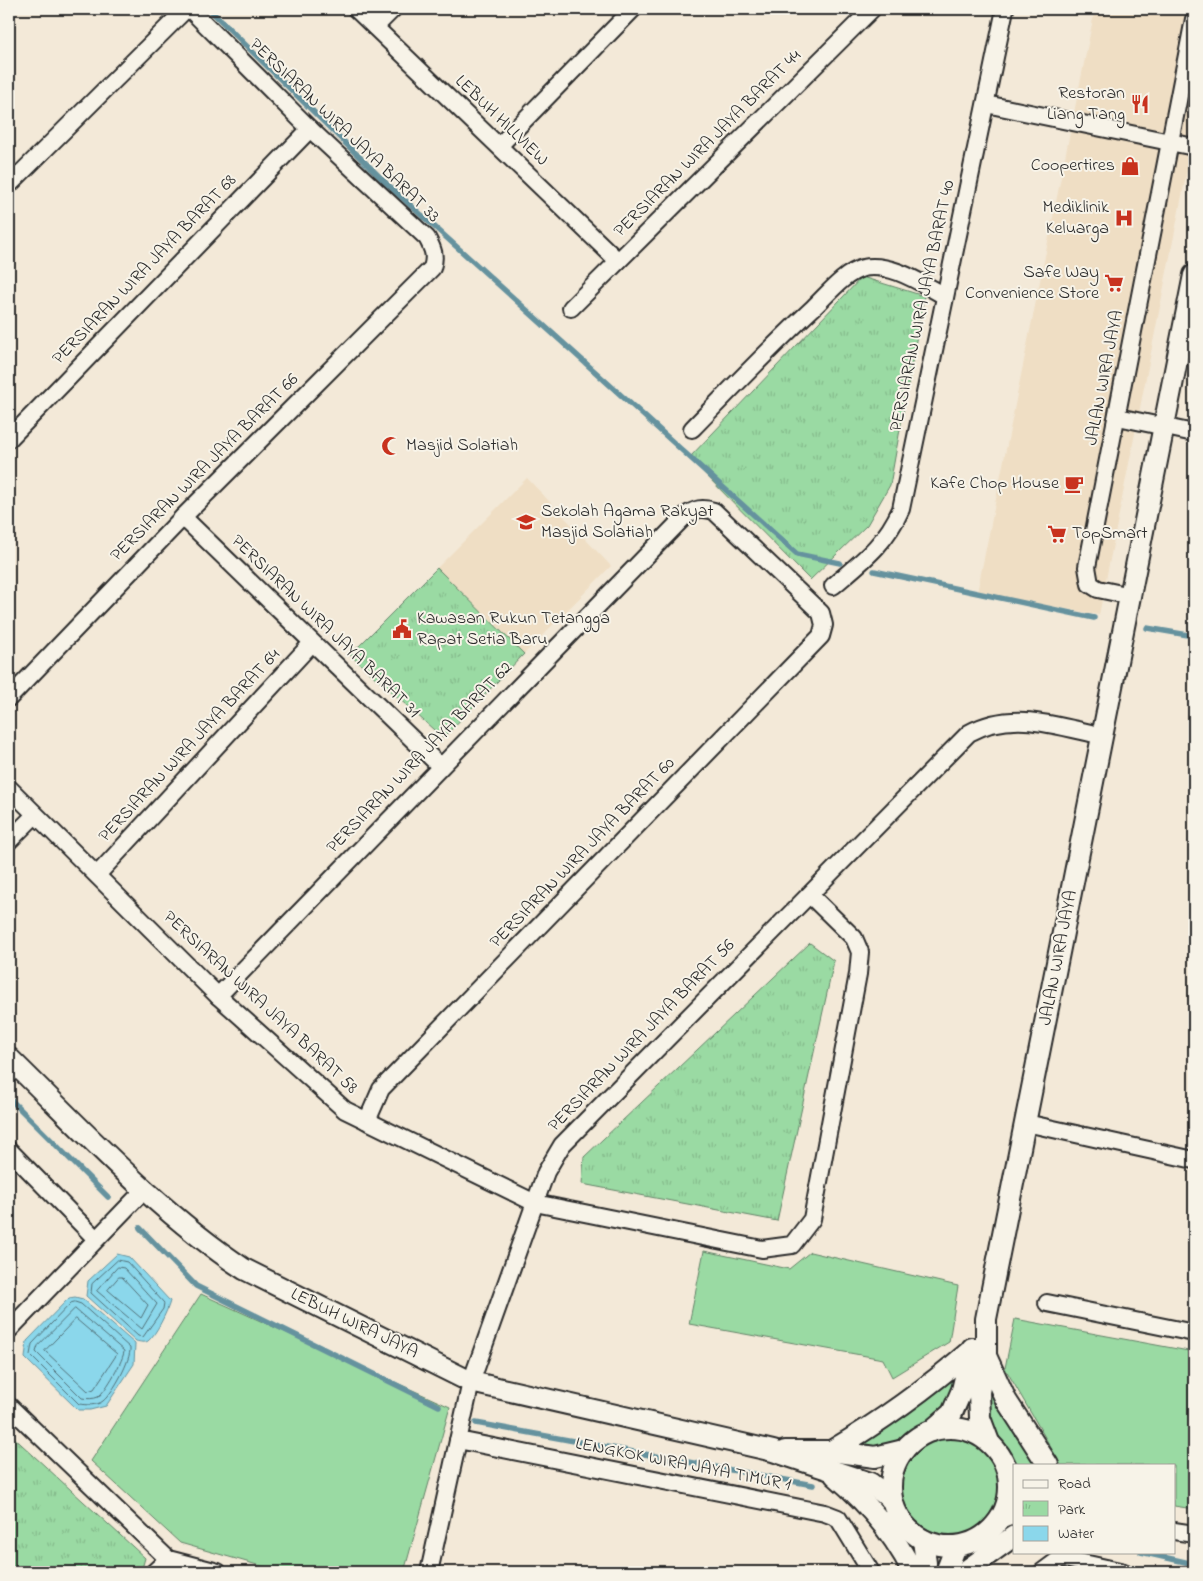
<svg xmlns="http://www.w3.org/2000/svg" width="1203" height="1581" font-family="'Indie Flower',sans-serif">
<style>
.built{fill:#efdec4}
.green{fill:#9adaa3;stroke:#628267}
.park{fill:url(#park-tufts);stroke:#628267}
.water{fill:#8bd7eb;stroke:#65929e}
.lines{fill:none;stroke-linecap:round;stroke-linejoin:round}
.shore{stroke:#517078;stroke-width:1}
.stream{stroke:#65929e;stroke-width:5.5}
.minor-casing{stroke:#2b2b2b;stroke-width:20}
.tertiary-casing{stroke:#2b2b2b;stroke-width:24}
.minor{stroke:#f7f3e8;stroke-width:16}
.tertiary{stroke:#f7f3e8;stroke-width:20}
.labels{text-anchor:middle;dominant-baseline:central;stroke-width:4;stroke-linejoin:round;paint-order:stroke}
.poi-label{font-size:18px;fill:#2b2b2b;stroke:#f7f3e8;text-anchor:end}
.street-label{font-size:18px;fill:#2b2b2b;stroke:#f7f3e8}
</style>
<defs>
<pattern id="park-tufts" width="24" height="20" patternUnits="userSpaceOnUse" patternTransform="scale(1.25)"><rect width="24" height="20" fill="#9adaa3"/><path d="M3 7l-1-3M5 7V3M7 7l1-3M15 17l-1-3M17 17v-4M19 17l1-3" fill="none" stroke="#85bb8c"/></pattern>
</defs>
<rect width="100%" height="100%" fill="#f3e9d8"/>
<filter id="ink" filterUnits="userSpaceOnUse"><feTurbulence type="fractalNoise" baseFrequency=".02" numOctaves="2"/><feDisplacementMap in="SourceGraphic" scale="10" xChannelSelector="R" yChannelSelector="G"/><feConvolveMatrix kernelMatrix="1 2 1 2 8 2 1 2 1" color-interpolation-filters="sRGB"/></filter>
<g filter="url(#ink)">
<g class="built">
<polygon points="1095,9 1194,9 1194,135 1099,615 977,593"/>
<polygon points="527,478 611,566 524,654 437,568"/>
</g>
<g class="green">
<polygon points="704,1251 789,1269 810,1252 958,1286 949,1342 892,1377 883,1359 689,1324"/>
<polygon points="201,1294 450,1407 404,1572 282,1572 180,1543 91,1461"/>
<polygon points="1015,1319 1194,1352 1194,1509 1174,1506 1174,1465 1061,1465 1005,1368"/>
<path d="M961,1366c-5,14 -9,27 -17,39 -10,15 -51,40 -68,43 -8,2 -19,0 -27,0z"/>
<path d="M989,1380l52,85h-21c-13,-14 -30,-34 -32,-54 -1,-10 1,-21 1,-31z"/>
<circle cx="951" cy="1485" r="50"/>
</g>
<g class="park">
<polygon points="862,277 924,296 890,485 867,525 810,580 689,458"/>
<polygon points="437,568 524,654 443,738 350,655"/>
<polygon points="810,943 834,961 777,1221 582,1184 584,1157"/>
<polygon points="9,1433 145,1558 141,1572 9,1572"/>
</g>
<g class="water">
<path d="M117,1254l12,3 41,44c-2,9 -14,34 -22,40 -3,2 -8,1 -12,0l-50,-45 2,-15z"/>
<polygon points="75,1297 83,1299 135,1344 134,1364 106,1406 90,1410 78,1410 25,1358 27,1341 69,1298"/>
</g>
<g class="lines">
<g class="shore">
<polygon points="118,1260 127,1262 164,1303 163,1309 143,1337 138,1336 91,1293 92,1284"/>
<polygon points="118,1267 124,1268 157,1304 142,1329 97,1291"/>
<polygon points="119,1277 122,1277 148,1305 141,1318 108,1290"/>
<path d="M75,1302l6,2 49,44c1,12 -17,45 -27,53 -6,5 -17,4 -24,3l-49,-49 2,-11 39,-41z"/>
<path d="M75,1309l49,42c0,8 -18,40 -26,46 -4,2 -11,2 -16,1l-46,-46 2,-6z"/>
<polygon points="76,1319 117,1354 94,1389 88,1391 45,1351"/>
</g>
<g class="stream">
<polyline points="209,9 386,183 797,554 840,563"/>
<polyline points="874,571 1094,618"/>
<polyline points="1147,628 1194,636"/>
<polyline points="9,1098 108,1197"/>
<polyline points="140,1228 196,1286 439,1406"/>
<polyline points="476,1423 813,1485"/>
<polyline points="1141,1552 1194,1564"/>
</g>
<g class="minor-casing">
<g id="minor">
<polyline points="356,9 618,261"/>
<polyline points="375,27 393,9"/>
<polyline points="986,104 1194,147"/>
<polyline points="499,146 633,9"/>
<polyline points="9,185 186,9"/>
<polyline points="571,308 872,9"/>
<polyline points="1118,417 1194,433"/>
<path d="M692,429c40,-41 79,-82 121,-121 14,-13 31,-35 50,-40 28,-6 59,16 82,28"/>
<polyline points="9,439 310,129"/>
<polyline points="183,517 440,766"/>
<path d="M833,586c29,-25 52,-41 68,-77l104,-500"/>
<polyline points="1131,596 1098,589 1090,584 1087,567 1194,19"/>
<path d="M9,698l174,-181 249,-249c4,-12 1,-19 -5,-30l-117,-109 -120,-120"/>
<polyline points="9,788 218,996 345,1110 535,1203 762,1249 792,1245 812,1219 858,974 860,952 854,938 810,895"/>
<polyline points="9,841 35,815"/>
<polyline points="97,875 312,643"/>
<path d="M218,996l468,-481c10,-6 16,-8 28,-4l107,102 3,12 -3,11 -440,453 -14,32"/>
<polyline points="1026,1123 1194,1160"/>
<polyline points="9,1150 96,1239"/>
<polyline points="1047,1303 1194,1333"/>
<polyline points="9,1330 145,1189"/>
<polyline points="9,1406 168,1559 218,1572"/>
<polyline points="458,1440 825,1513 838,1518 871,1572"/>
<polyline points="1009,1477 1014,1480"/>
<polyline points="999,1520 1014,1515"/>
<polyline points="1174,1531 1194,1534"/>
<polyline points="154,1572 168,1559"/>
<path d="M429,1572l42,-190 75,-210 16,-27 407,-412c44,-24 88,-7 134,3"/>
<polyline points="1042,1572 1061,1558 1124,1572"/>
</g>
</g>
<g class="tertiary-casing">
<g id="tertiary">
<path d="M9,1058c73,71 150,155 235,211l227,113 302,69 97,32 22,17"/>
<polyline points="986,1356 1006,1400 1048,1465"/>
<circle cx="950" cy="1487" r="59"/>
<polyline points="931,1431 952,1413 962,1390 972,1348"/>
<polyline points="989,1442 980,1418 979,1392 986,1356 986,1319 1194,275"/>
<polyline points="785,1451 831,1451 875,1457 904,1450"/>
<path d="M831,1451c49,-29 95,-62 139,-100"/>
<path d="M835,1475c33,28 59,59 78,97"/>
<polyline points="923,1540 926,1563 925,1572"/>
<polyline points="946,1572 956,1546"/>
<polyline points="964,1572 1014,1536"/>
</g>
</g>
<use href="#minor" class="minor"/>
<use href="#tertiary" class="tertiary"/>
</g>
</g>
<defs>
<g id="restaurant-bare" transform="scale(1.5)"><path d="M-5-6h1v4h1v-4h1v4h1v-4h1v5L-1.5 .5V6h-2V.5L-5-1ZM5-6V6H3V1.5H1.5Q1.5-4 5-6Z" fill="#c8321e" stroke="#f7f3e8" stroke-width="2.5" paint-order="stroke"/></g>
<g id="shop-bare" transform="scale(1.5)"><path d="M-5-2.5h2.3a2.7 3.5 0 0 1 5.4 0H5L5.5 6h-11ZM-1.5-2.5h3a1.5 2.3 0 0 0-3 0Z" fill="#c8321e" stroke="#f7f3e8" stroke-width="2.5" paint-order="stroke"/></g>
<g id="hospital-bare" transform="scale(1.5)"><path d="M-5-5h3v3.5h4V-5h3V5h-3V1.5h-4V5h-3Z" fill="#c8321e" stroke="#f7f3e8" stroke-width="2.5" paint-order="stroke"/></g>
<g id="supermarket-bare" transform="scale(1.5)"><path d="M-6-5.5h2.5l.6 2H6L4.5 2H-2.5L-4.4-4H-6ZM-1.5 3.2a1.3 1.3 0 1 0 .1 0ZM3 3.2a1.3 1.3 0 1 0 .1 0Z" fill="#c8321e" stroke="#f7f3e8" stroke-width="2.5" paint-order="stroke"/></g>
<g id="mosque-bare" transform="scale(1.5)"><path d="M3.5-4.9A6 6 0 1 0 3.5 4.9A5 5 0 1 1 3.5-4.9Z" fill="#c8321e" stroke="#f7f3e8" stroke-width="2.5" paint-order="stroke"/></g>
<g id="cafe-bare" transform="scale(1.5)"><path d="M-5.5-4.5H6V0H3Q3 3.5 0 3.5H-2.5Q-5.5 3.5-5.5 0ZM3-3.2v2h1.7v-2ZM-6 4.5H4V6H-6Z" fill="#c8321e" stroke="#f7f3e8" stroke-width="2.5" paint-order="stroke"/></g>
<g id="school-bare" transform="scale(1.5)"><path d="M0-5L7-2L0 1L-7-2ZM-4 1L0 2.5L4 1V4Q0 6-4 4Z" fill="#c8321e" stroke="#f7f3e8" stroke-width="2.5" paint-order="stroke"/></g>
<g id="civic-bare" transform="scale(1.5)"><path d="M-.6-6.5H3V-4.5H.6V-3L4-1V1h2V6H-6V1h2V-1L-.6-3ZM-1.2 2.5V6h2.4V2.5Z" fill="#c8321e" stroke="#f7f3e8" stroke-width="2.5" paint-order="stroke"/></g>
</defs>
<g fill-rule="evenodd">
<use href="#restaurant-bare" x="1140" y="104"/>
<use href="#shop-bare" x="1130" y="166"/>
<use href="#hospital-bare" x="1124" y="218"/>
<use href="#supermarket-bare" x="1114" y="283"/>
<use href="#mosque-bare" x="391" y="446"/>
<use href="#cafe-bare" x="1074" y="484"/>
<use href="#school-bare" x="526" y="522"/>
<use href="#supermarket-bare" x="1057" y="534"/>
<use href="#civic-bare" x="402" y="629"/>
</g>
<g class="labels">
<g class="poi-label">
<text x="1125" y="94">Restoran<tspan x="1125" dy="21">Liang Tang</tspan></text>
<text x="1115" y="166">Coopertires</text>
<text x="1109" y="208">Mediklinik<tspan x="1109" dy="21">Keluarga</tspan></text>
<text x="1099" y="273">Safe Way<tspan x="1099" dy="21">Convenience Store</tspan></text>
<text x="406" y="446" text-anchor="start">Masjid Solatiah</text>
<text x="1059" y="484">Kafe Chop House</text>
<text x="541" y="512" text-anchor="start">Sekolah Agama Rakyat<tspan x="541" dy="21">Masjid Solatiah</tspan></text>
<text x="1072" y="534" text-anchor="start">TopSmart</text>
<text x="417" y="619" text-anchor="start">Kawasan Rukun Tetangga<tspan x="417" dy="21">Rapat Setia Baru</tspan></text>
</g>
<g class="street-label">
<text transform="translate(501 121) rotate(44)">LEBUH HILLVIEW</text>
<text transform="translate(344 131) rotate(44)">PERSIARAN WIRA JAYA BARAT 33</text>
<text transform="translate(708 144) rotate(-45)">PERSIARAN WIRA JAYA BARAT 44</text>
<text transform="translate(145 270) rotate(-46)">PERSIARAN WIRA JAYA BARAT 68</text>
<text transform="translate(923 306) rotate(-78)">PERSIARAN WIRA JAYA BARAT 40</text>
<text transform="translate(1105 378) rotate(-79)">JALAN WIRA JAYA</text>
<text transform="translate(205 468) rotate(-45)">PERSIARAN WIRA JAYA BARAT 66</text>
<text transform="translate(325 627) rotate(44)">PERSIARAN WIRA JAYA BARAT 31</text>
<text transform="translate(190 746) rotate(-47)">PERSIARAN WIRA JAYA BARAT 64</text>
<text transform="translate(420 758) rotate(-46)">PERSIARAN WIRA JAYA BARAT 62</text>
<text transform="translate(583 853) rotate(-46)">PERSIARAN WIRA JAYA BARAT 60</text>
<text transform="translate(1059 958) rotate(-79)">JALAN WIRA JAYA</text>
<text transform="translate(260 1003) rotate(43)">PERSIARAN WIRA JAYA BARAT 58</text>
<text transform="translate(642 1036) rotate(-46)">PERSIARAN WIRA JAYA BARAT 56</text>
<text transform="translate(354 1324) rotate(26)">LEBUH WIRA JAYA</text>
<text transform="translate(683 1465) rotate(11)">LENGKOK WIRA JAYA TIMUR 1</text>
</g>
</g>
<rect width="1203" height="1581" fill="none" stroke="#f7f3e8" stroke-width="30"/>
<rect x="15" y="15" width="1173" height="1551" fill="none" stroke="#2b2b2b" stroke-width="2" filter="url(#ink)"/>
<rect x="1013" y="1464" width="162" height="90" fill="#f7f3e8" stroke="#a5a39c"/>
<rect x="1023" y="1480" width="25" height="8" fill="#f7f3e8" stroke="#a5a39c"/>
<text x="1058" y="1488" font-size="15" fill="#2b2b2b">Road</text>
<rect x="1023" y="1501" width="25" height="15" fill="url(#park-tufts)" stroke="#a5a39c"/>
<text x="1058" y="1514" font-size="15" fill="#2b2b2b">Park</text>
<rect x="1023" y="1526" width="25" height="15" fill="#8bd7eb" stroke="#a5a39c"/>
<text x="1058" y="1538" font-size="15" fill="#2b2b2b">Water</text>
</svg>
